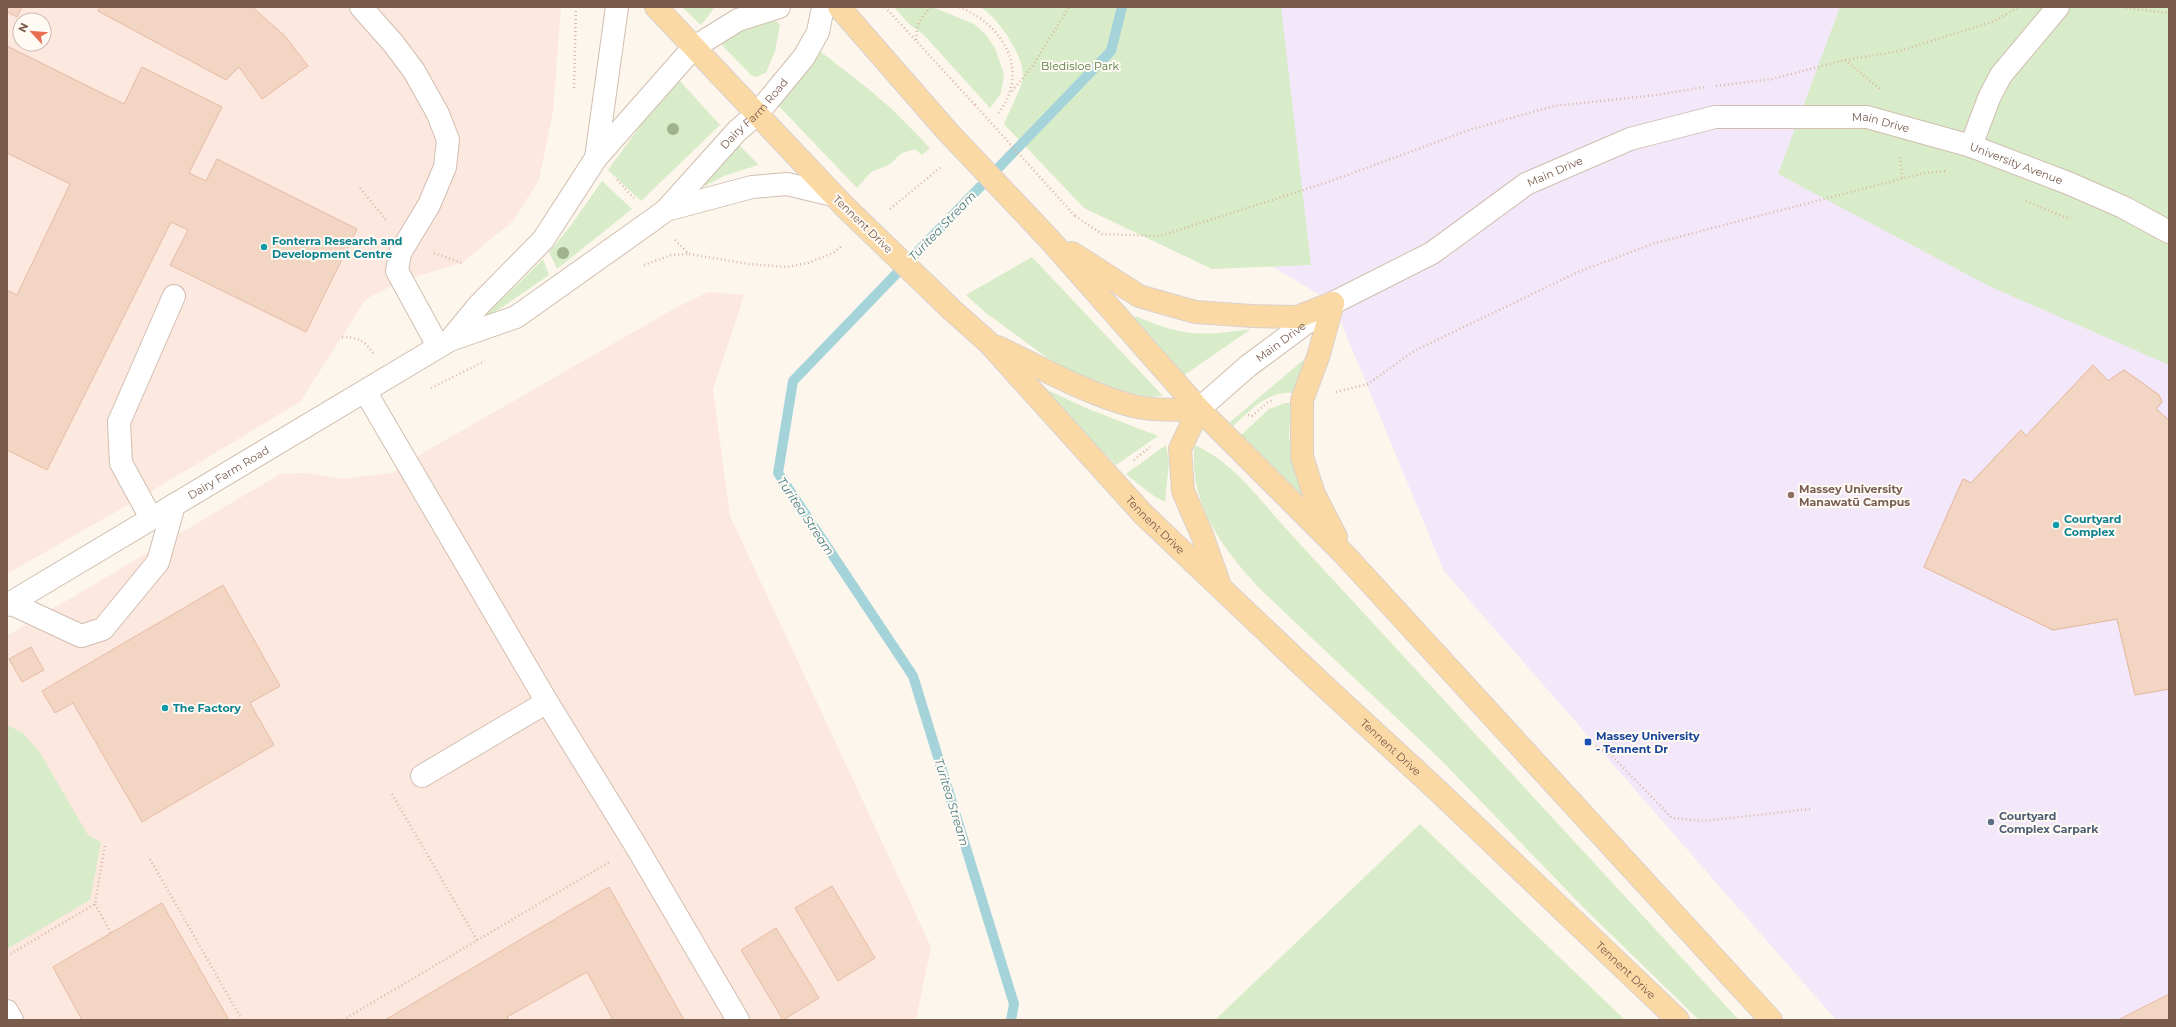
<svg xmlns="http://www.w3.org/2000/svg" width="2176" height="1027" font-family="Montserrat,sans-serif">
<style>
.commercial{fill:#fde8e0;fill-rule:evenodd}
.education{fill:#f3e8fa}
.green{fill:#d8ecc9}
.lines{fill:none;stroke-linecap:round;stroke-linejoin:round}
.stream{stroke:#a5d3da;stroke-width:10}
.building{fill:#f3d5c3;stroke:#e6bba3;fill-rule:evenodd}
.minor-casing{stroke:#d1beb0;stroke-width:24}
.major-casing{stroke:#dad1cd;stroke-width:24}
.path{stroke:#d9b8a5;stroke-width:2.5;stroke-dasharray:1 3;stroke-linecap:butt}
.minor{stroke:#fff;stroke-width:22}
.major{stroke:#fbd9a5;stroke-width:22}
.major-bridge-casing{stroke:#dad1cd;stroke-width:24;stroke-linecap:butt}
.path-bridge{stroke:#d9b8a5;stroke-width:2.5;stroke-dasharray:1 3;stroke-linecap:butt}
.major-bridge{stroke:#fbd9a5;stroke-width:22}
.tree{fill:#a0b28e}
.culture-dot{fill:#0f9aa8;stroke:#fffaf3;stroke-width:1.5}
.education-dot{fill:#8d6e63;stroke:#fffaf3;stroke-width:1.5}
.transit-dot{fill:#1a4fb4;stroke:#fffaf3;stroke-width:1.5}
.service-dot{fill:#5c6f8a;stroke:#fffaf3;stroke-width:1.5}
.labels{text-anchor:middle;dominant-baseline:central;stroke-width:4;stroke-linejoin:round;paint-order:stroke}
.park-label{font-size:11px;fill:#537a41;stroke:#fffaf3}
.street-label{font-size:11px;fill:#7a5c4d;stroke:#fffaf3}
.culture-label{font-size:11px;font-weight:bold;fill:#0d838f;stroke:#fffaf3;text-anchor:start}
.education-label{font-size:11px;font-weight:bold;fill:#785e54;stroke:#fffaf3;text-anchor:start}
.transit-label{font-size:11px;font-weight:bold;fill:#164399;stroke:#fffaf3;text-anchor:start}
.service-label{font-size:11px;font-weight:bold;fill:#4e5e75;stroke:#fffaf3;text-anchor:start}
.water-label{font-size:12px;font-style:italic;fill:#437c86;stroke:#fffaf3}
</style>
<rect width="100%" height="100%" fill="#fdf6ec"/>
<g class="commercial">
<path d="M7,7h554l-8,105 -14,68 -26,41 -51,42 -61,18 -35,18 -66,103 -160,96 -133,76zM20,20h24v24h-24z"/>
<polygon points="708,292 744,295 713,390 730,516 931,947 916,1020 7,1020 7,636 280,474 306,473 342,479 392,473 423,453 677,307"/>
</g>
<polygon class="education" points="1172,7 2169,7 2169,1020 1836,1020 1444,571 1333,303 1096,160"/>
<g class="green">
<polygon points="682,7 715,7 701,25"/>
<polygon points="894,7 932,7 974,24 986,35 995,48 1004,74 1001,93 990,108 924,35 909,24"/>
<path d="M980,7h301l30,258 -99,4 -128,-61 -80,-84c5,-12 17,-35 19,-46 2,-21 -25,-61 -43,-71z"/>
<polygon points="1840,7 2169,7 2169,365 1989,286 1778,174"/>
<polygon points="771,15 780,25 775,51 766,73 756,77 752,76 719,42"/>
<polygon points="816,48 871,91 894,111 930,148 922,155 915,149 902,153 889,165 871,172 857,188 775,102"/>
<polygon points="680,81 720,125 641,201 608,170 644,121"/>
<polygon points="738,144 758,164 758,165 724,176 699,189"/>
<polygon points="602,181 632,209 557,269 549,252 569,228"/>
<polygon points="1032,257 1163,396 1150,397 1127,393 1060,367 986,313 966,295"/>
<polygon points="543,259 549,275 485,319 483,318 483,315 519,283"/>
<path d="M1136,316c46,21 66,20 115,13l-68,47 -49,-57z"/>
<path d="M1308,356l-14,37c-28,-2 -43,17 -63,35l-2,-5z"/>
<polygon points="1039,386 1086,408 1158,436 1116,465"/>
<polygon points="1285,403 1291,403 1289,438 1307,503 1239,437 1269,409"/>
<polygon points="1166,445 1169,462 1165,502 1151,494 1126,474"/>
<path d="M1195,445c40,19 64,54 93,86l451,489h-40l-116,-113 -143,-148 -181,-171c-32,-35 -62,-73 -65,-122 0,-7 -1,-14 1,-21z"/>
<polygon points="7,725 23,733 39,751 88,835 101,842 90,900 7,949"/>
<polygon points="1420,824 1625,1020 1215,1020"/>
</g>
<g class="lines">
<polyline class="stream" points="1011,1020 1014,1004 913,676 778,473 793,381 1111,51 1122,7"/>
</g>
<g class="building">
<polygon points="7,7 22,7 17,17 7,12"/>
<polygon points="100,7 252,7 285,36 308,66 262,99 239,67 226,80 98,11"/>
<polygon points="7,46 124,104 142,67 222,107 189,173 206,181 217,159 357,229 306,332 170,265 188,230 171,222 47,470 7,450 7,290 17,295 70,184 7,153"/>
<path d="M2093,365l15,16 16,-11 35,25 3,7 -6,7 13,11v269l-34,6 -18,-76 -64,11 -129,-63 39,-88 8,4 50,-53 5,6zM2116,467l39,26 6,35 -77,19 -71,-29 8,-17 26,-21 30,28z"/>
<polygon points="2093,365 2108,381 2124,370 2159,395 2162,402 2156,409 2169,420 2169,689 2135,695 2117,619 2053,630 1924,567 1963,479 1971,483 2021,430 2026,436"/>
<polygon points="223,585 280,686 250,703 274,745 142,822 73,703 55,713 42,691"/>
<polygon points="31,647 44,670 22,682 9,659"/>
<polygon points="832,886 875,958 838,981 795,908"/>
<polygon points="609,887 684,1020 613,1020 587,972 507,1017 509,1020 385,1020"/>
<polygon points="162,903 229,1020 82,1020 53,967"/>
<polygon points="776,928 819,998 783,1020 741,950"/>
<polygon points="2169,994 2169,1020 2118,1020"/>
</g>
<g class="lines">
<g class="minor-casing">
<g id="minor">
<polyline points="361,7 393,43 414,71 438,114 448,140 445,167 429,205 400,253 397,271 438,346"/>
<polyline points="1971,146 1989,98 2001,75 2058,7"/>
<polyline points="596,158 617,7"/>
<polyline points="666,210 752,187 787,184 833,195"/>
<polyline points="451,339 479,305 543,240 596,158 693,48 738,20 779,7"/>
<polyline points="365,391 547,702 636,846 738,1020"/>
<path id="s1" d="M1199,409l49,-43 85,-63 99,-50 94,-69 104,-45 85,-22h152l104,29 97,37 55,24 46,25"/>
<polyline points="151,518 121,463 119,422 174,296"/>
<polyline points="10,603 81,636 103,629 158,562 174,505"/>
<path id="s2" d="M7,605l443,-265 66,-23 138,-98 12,-9 71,-79 20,-17 47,-57 14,-25 5,-25"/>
<polyline points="422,776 547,702"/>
<polyline points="7,1011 12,1020"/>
</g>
</g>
<g class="major-casing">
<g id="major">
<polyline points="656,7 845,207"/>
<polyline points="839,7 947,131"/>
<polyline points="1050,240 1199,409 1344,554 1771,1020"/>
<polyline points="1072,253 1139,296 1195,312 1252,316 1297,317 1333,303"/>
<polyline points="1333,303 1318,357 1302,400 1302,457 1314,494 1336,537"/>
<path id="s3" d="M952,310l36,32 155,172 178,169 115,106 242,231"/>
<path d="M997,347c43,20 86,45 132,58 22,6 47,5 70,4l-19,40 3,42 19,44 17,48"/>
</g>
</g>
<g class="path">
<polyline points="885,7 975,105"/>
<path d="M959,7c46,18 72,66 38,108"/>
<polyline points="2126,8 2169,13"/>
<path d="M916,40c0,-15 5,-23 15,-33"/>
<polyline points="1845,60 1880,89"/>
<polyline points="1716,86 1772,79 1845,60 1899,51 1995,21 2018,7"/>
<polyline points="574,88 576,7"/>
<polyline points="1012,91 1032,67 1069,7"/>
<polyline points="1900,157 1902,178"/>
<polyline points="617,180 634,198"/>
<polyline points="360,188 386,220"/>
<polyline points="2026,201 2064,217 2071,218"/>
<polyline points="890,209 941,167"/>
<polyline points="1075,216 1102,234 1160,236 1331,181 1472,129 1554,106 1656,95 1705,87"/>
<polyline points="675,240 689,254 749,264 787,267 808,263 833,253 843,245"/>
<polyline points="434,253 462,263"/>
<polyline points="644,265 671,255 689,254"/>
<path d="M342,337c15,0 22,3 31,16"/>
<polyline points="431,388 485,361"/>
<polyline points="1336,392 1368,384 1414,351 1578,272 1655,243 1924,173 1947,171"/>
<polyline points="1248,415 1252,416 1267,403 1273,400"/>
<polyline points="1134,460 1150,447"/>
<polyline points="1588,742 1611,755 1672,818 1704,821 1810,809"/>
<polyline points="392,794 477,940"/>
<polyline points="150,859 242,1020"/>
<polyline points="95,904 111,933"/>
<polyline points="7,956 95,904 105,844"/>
<polyline points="343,1020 611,861"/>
</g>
<use href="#minor" class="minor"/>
<use href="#major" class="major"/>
<g class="major-bridge-casing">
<g id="major-bridge">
<polyline points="947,131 1050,240"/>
<polyline points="845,207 952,310"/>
</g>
</g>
<polyline class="path-bridge" points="975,105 1075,216"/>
<use href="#major-bridge" class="major-bridge"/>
</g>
<g class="tree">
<circle cx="673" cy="129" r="6"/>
<circle cx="563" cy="253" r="6"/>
</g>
<g class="culture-dot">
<circle cx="264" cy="247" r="4"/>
<circle cx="2056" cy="525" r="4"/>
<circle cx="165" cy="708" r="4"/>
</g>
<circle class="education-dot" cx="1791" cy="495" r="4"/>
<rect class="transit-dot" x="1584" y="738" width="8" height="8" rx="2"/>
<circle class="service-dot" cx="1991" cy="822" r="4"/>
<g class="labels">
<g class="park-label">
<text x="1080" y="66">Bledisloe Park</text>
</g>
<g class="street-label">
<text stroke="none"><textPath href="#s2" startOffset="901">Dairy Farm Road</textPath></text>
<text stroke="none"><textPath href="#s1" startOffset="766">Main Drive</textPath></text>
<text stroke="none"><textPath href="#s1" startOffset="908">University Avenue</textPath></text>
<text stroke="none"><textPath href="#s1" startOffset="430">Main Drive</textPath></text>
<text transform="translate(863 224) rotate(44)">Tennent Drive</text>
<text stroke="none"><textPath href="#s1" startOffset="106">Main Drive</textPath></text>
<text stroke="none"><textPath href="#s2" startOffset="258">Dairy Farm Road</textPath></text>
<text stroke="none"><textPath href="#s3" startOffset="296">Tennent Drive</textPath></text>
<text stroke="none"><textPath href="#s3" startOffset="620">Tennent Drive</textPath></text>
<text stroke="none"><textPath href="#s3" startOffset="944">Tennent Drive</textPath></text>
</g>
<g class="culture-label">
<text x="272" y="241">Fonterra Research and<tspan x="272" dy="13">Development Centre</tspan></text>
<text x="2064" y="519">Courtyard<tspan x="2064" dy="13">Complex</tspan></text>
<text x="173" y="708">The Factory</text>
</g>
<g class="education-label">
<text x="1799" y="489">Massey University<tspan x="1799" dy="13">Manawatū Campus</tspan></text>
</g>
<g class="transit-label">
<text x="1596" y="736">Massey University<tspan x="1596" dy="13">- Tennent Dr</tspan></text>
</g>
<g class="service-label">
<text x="1999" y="816">Courtyard<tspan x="1999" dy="13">Complex Carpark</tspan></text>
</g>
<g class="water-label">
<text transform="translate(942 226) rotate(-46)">Turitea Stream</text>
<text transform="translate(806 516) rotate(56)">Turitea Stream</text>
<text transform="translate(952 802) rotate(73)">Turitea Stream</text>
</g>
</g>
<rect width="2176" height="1027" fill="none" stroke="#7a5c4d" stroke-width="16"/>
<g transform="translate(32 32) rotate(296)"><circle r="19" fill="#fffaf3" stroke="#cabbb1"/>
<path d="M0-3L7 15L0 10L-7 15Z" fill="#e76f51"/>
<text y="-6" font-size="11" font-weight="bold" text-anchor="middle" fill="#7a5c4d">N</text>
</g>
</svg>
